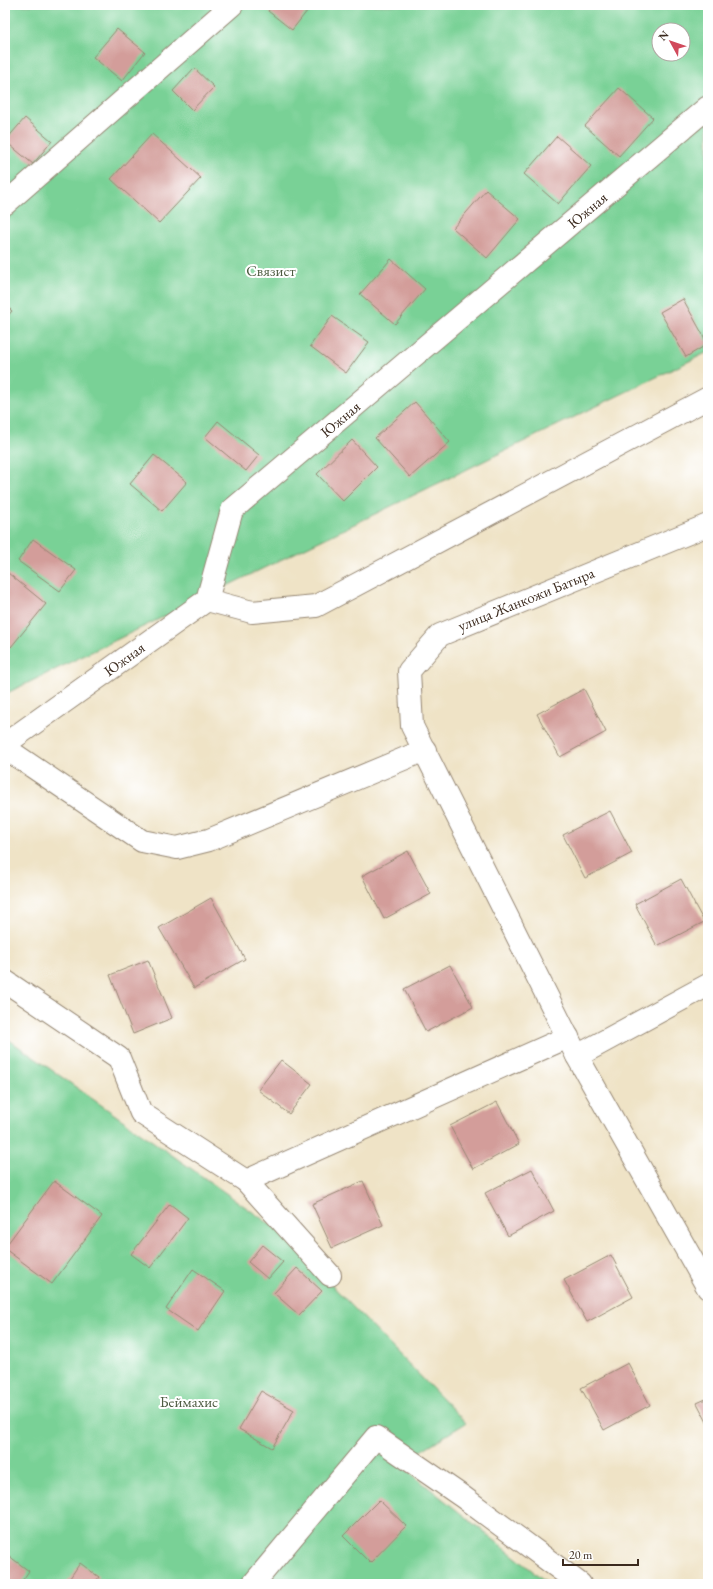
<svg xmlns="http://www.w3.org/2000/svg" width="713" height="1589" font-family="'EB Garamond',serif">
<style>
.green{fill:#79d196;stroke:#5a7e5a;fill-rule:evenodd}
.building{fill:#d39d9a}
.lines{fill:none;stroke-linecap:round;stroke-linejoin:round}
.minor-casing{stroke:#958672;stroke-width:24}
.minor{stroke:#fff;stroke-width:22}
.labels{text-anchor:middle;dominant-baseline:central;stroke-width:4;stroke-linejoin:round;paint-order:stroke}
.street-label{font-size:15px;fill:#3b2a1e;stroke:#fff}
.park-label{font-size:15px;fill:#4e5c42;stroke:#fff}
</style>
<rect width="100%" height="100%" fill="#fff"/>
<filter id="ink" filterUnits="userSpaceOnUse"><feTurbulence type="fractalNoise" baseFrequency=".025" numOctaves="2"/><feDisplacementMap in="SourceGraphic" scale="8" xChannelSelector="R" yChannelSelector="G"/><feConvolveMatrix kernelMatrix="1 2 1 2 8 2 1 2 1" color-interpolation-filters="sRGB"/></filter>
<filter id="wash" filterUnits="userSpaceOnUse"><feTurbulence type="fractalNoise" baseFrequency=".012" numOctaves="4" result="noise"/><feDisplacementMap in="SourceGraphic" scale="16" xChannelSelector="R" yChannelSelector="G"/><feGaussianBlur stdDeviation="0.9" result="paint"/><feColorMatrix in="noise" values="0 0 0 0 0 0 0 0 0 0 0 0 0 0 0 0 0 1.4 0 .05"/><feComposite in="paint" operator="in"/></filter>
<g filter="url(#wash)">
<rect width="100%" height="100%" fill="#efe3c6"/>
<g class="green">
<path d="M5,5h703v347l-703,342zM659,30h24v24h-24z"/>
<polygon points="5,1037 278,1230 466,1423 399,1464 549,1584 5,1584"/>
</g>
<g id="blocks">
<g class="building">
<polygon points="273,5 312,5 292,30 268,11"/>
<polygon points="117,29 145,52 122,81 93,57"/>
<polygon points="194,68 214,87 192,110 173,91"/>
<polygon points="619,88 653,118 619,156 585,126"/>
<polygon points="25,118 52,141 33,164 5,141"/>
<polygon points="152,134 201,178 159,223 111,179"/>
<polygon points="557,136 591,166 558,204 524,174"/>
<polygon points="486,190 520,219 487,258 453,228"/>
<polygon points="391,259 425,289 395,324 360,294"/>
<polygon points="683,299 708,344 686,357 660,312"/>
<polygon points="5,305 12,311 5,319"/>
<polygon points="332,316 369,342 346,373 310,346"/>
<polygon points="415,402 450,442 410,477 375,438"/>
<polygon points="218,421 259,455 246,471 205,437"/>
<polygon points="352,440 377,467 343,501 317,474"/>
<polygon points="154,455 187,482 162,511 130,484"/>
<polygon points="33,539 76,570 60,591 18,561"/>
<polygon points="8,573 46,604 11,647 5,642 5,577"/>
<polygon points="584,689 606,732 560,757 537,714"/>
<polygon points="610,811 632,853 585,878 563,835"/>
<polygon points="408,851 431,894 384,919 362,876"/>
<polygon points="681,879 704,922 657,946 635,904"/>
<polygon points="211,898 245,959 194,988 159,928"/>
<polygon points="148,960 172,1018 133,1034 110,975"/>
<polygon points="450,965 473,1007 426,1032 404,989"/>
<polygon points="281,1060 312,1084 289,1114 258,1090"/>
<polygon points="497,1102 519,1144 473,1169 450,1126"/>
<polygon points="532,1169 554,1211 508,1236 485,1193"/>
<polygon points="54,1181 102,1216 52,1284 5,1249 5,1247"/>
<polygon points="363,1181 383,1225 332,1248 312,1204"/>
<polygon points="170,1204 188,1218 150,1268 131,1254"/>
<polygon points="262,1245 283,1262 268,1279 248,1262"/>
<polygon points="611,1255 633,1297 587,1322 564,1280"/>
<polygon points="297,1268 322,1291 299,1315 274,1293"/>
<polygon points="193,1269 225,1291 198,1331 166,1309"/>
<polygon points="628,1363 650,1405 604,1430 581,1388"/>
<polygon points="261,1391 294,1410 272,1448 239,1429"/>
<polygon points="708,1398 708,1424 697,1403"/>
<polygon points="379,1500 406,1526 370,1563 343,1536"/>
<polygon points="5,1553 29,1571 20,1584 5,1584"/>
<polygon points="80,1563 99,1577 94,1584 66,1584"/>
</g>
</g>
</g>
<g filter="url(#ink)">
<use href="#blocks" fill-opacity="0" stroke="#958672" stroke-width="1"/>
<g class="lines">
<g class="minor-casing">
<g id="minor">
<polyline points="5,204 232,5"/>
<polyline points="708,525 440,635 409,671 412,726 577,1056 708,1288"/>
<polyline points="207,600 252,612 316,606 708,398"/>
<polyline points="5,744 207,600 232,510 708,107"/>
<polyline points="5,748 142,841 177,848 209,840 425,750"/>
<polyline points="5,981 119,1058 141,1113 246,1181 330,1275"/>
<polyline points="577,1056 708,985"/>
<polyline points="246,1181 568,1037"/>
<polyline points="253,1584 376,1437 463,1497 580,1584"/>
</g>
</g>
<use href="#minor" class="minor"/>
</g>
</g>
<g class="labels">
<g class="street-label">
<text transform="translate(587 210) rotate(-40)">Южная</text>
<text transform="translate(340 419) rotate(-40)">Южная</text>
<text transform="translate(526 599) rotate(-22)">улица Жанкожи Батыра</text>
<text transform="translate(124 659) rotate(-36)">Южная</text>
</g>
<g class="park-label">
<text x="271" y="270">Связист</text>
<text x="189" y="1401">Беймахис</text>
</g>
</g>
<rect width="713" height="1589" fill="none" stroke="#fff" stroke-width="20"/>
<g transform="translate(671 42) rotate(310)"><circle r="19" fill="#ffffff" stroke="#b1aaa5"/>
<path d="M0-3L7 15L0 10L-7 15Z" fill="#d1495b"/>
<text y="-6" font-size="11" font-weight="bold" text-anchor="middle" fill="#3b2a1e">N</text>
</g>
<path d="M563 1559v6h75v-6" fill="none" stroke="#3b2a1e" stroke-width="2"/>
<text x="569" y="1559" font-size="12" fill="#3b2a1e" stroke="#ffffff" stroke-width="3" paint-order="stroke">20 m</text>
</svg>
